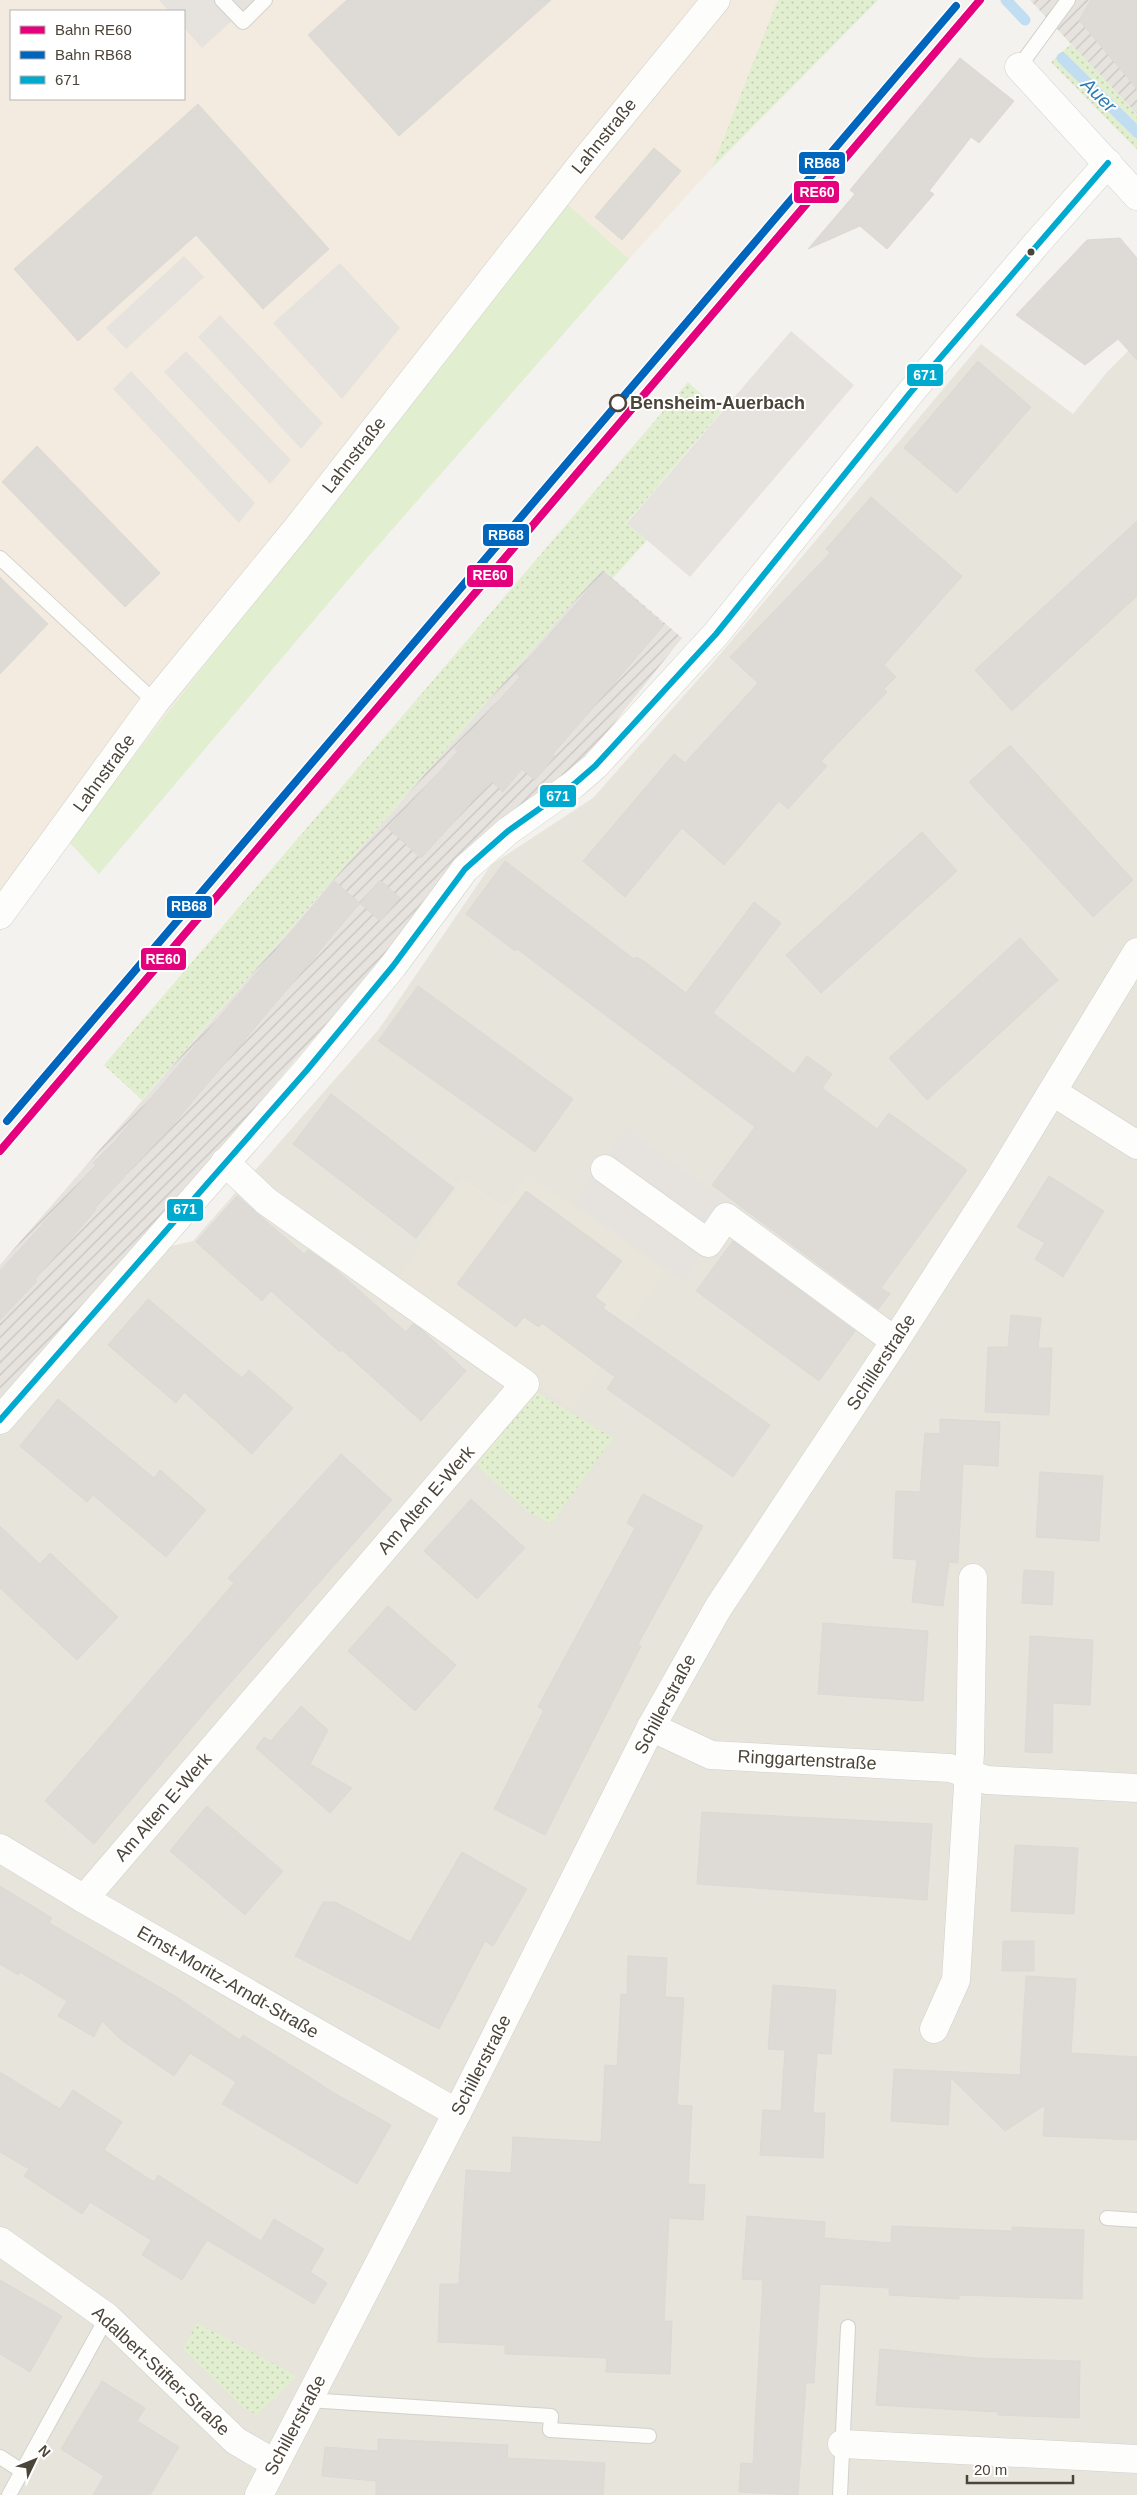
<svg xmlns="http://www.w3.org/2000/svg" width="1137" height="2495" font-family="Arial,sans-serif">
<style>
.residential{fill:#e7e4dc;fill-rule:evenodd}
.commercial{fill:#f3ebdf;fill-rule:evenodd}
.industrial{fill:url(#industrial-furrows)}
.education{fill:#eae5da}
.grass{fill:url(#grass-dots)}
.garden{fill:#e1eecf}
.parking{fill:#e6e3df}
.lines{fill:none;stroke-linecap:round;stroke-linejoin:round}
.stream{stroke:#c0ddf1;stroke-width:11}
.building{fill:#dedbd6;stroke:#dcd9d4}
.service-casing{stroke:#d2d0cb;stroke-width:16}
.minor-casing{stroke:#d2d0cb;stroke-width:29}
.service{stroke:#fdfdfc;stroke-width:14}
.minor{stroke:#fdfdfc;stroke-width:28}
.bus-1-casing{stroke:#fff;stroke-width:10}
.bus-1{stroke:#00a9ce;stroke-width:6}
.rail-1-casing{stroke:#fff;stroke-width:11}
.rail-2-casing{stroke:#fff;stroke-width:11}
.rail-1{stroke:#e5007d;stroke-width:8}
.rail-2{stroke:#0065bd;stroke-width:8}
.bus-dot{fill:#4b4439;stroke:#fff;stroke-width:2}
.stop-dot{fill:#fff;stroke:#4b4439;stroke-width:2.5}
.labels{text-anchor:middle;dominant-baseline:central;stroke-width:4;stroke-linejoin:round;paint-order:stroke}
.street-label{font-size:18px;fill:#4b4439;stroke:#fff}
.stop-label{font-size:18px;font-weight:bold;fill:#4b4439;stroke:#fff;text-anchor:start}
.water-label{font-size:19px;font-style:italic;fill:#2e7ab2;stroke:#fff}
.line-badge{stroke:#fff;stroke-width:2}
.badge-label{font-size:14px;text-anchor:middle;font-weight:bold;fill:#fff}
</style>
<defs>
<pattern id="industrial-furrows" width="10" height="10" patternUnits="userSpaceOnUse" patternTransform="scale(1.25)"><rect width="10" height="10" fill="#e6e2de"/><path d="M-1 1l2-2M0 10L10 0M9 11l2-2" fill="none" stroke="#c7c3bf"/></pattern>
<pattern id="grass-dots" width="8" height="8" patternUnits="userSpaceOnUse" patternTransform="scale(1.25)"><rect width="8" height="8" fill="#e1eecf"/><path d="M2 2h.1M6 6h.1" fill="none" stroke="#c3cdb2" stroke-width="1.8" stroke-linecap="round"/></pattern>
</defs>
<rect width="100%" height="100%" fill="#f4f2ee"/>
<path class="residential" d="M1137,342v2153h-1137v-1087l128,-152 65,-15 186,-212 112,-164 102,-67 118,-133 270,-321 92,70 35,-43zM528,1175l43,234 -108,-229 41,28z"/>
<path class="commercial" d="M0,0h779l-67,168 -83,91 -64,-57 -497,639 -68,91zM11,11h173v88h-173z"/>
<g class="industrial">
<polygon points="1030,0 1137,0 1137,114 1071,44"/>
<polygon points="602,569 682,638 580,766 427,905 0,1408 0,1265"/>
</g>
<polygon class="education" points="528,1174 665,1271 571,1409 396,1283 462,1179 504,1208"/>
<g class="grass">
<polygon points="779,0 878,0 712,168 777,2"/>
<polygon points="1071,44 1137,114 1137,150 1051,62"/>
<polygon points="688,382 721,412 627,522 647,540 613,578 602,569 142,1100 104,1065"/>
<polygon points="537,1392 613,1438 551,1524 529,1512 476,1465"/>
<polygon points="197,2323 297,2376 257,2415 242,2407 183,2349"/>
</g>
<polygon class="garden" points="565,202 629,259 348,580 99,874 68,841"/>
<g class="parking">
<polygon points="159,0 255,0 202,48 184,28 184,11 169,11"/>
<polygon points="184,256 204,277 126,349 106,328"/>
<polygon points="340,263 400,328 342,399 273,323"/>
<polygon points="220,315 323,423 301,449 198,337"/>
<polygon points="791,331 854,385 690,577 627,523"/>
<polygon points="186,351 291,460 270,484 164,372"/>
<polygon points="131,371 255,503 239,523 113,389"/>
<polygon points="626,1128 735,1208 683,1280 574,1202"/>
</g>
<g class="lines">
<g class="stream">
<polyline points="1006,0 1025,20"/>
<polyline points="1062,58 1137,132"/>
</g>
</g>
<g class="building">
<polygon points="347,0 551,0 399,136 308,35"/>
<polygon points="1091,0 1137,0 1137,89 1079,20"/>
<polygon points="960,58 1014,101 979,143 971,137 929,191 934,194 887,249 860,226 808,249 855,194 850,190"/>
<polygon points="198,104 329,249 263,309 196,235 78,341 14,269"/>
<polygon points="654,148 681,171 622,240 595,217"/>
<polygon points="1120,238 1137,258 1137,360 1118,339 1085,365 1016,315 1087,240"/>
<polygon points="978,361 1031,407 957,493 904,448"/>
<polygon points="37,446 160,573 125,607 2,482"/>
<polygon points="871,497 962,576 884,665 896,677 884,689 887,692 821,761 827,766 788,809 779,801 724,865 682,828 625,897 583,861 674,754 685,763 758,683 730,657 830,553 826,549"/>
<polygon points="1137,521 1137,596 1012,711 975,670"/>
<polygon points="604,572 664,625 553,754 555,756 535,780 522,769 503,792 491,781 421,858 388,828 458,751 455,749 520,677 516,673"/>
<polygon points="0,577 48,624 0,674"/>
<polygon points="1010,745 1133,880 1093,917 969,782"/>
<polygon points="922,832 957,871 821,993 786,955"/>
<polygon points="505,861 634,959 636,957 645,962 686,993 754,902 781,923 713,1013 794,1074 807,1056 832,1074 822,1088 877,1129 889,1113 967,1170 881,1288 890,1294 878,1309 712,1185 755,1127 517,949 515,951 466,914"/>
<polygon points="380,880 400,898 380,921 360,903"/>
<polygon points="334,881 360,903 171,1127 95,1208 96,1210 35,1279 37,1281 0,1320 0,1271 96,1165 93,1163 114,1142"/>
<polygon points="1020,938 1058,980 927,1100 889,1058"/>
<polygon points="418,986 573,1099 535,1152 378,1041"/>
<polygon points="331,1094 454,1188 416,1238 293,1144"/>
<polygon points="1049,1176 1104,1211 1063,1277 1035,1259 1045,1243 1017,1227"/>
<polygon points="526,1191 622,1261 595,1297 606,1305 603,1308 770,1425 733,1477 607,1389 615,1377 542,1323 539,1327 524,1317 516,1327 457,1284"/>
<polygon points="237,1196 304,1254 308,1250 334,1268 406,1332 413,1324 421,1329 466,1371 421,1421 342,1350 340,1352 271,1291 262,1301 196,1242"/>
<polygon points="733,1241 855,1331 819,1381 696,1291"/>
<polygon points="148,1299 242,1378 249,1370 293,1408 252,1454 184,1392 176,1403 108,1345"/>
<polygon points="1011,1315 1041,1318 1038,1348 1052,1348 1049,1415 985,1412 988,1347 1008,1347"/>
<polygon points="58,1399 154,1478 160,1470 206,1510 166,1557 93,1495 87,1502 20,1446"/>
<polygon points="940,1419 1000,1422 998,1466 963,1464 958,1563 949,1562 943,1606 912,1602 917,1560 893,1558 896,1491 920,1492 925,1433 940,1434"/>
<polygon points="341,1454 392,1500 210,1706 94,1844 45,1801 234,1583 228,1578"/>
<polygon points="1040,1472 1103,1476 1099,1541 1036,1537"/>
<polygon points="643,1494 703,1526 638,1644 641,1646 545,1835 494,1809 544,1710 538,1707 635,1528 627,1523"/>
<polygon points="471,1499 525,1548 477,1599 424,1551"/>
<polygon points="0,1526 40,1564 50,1553 118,1617 77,1660 0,1588"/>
<polygon points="1024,1570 1054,1572 1052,1605 1022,1603"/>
<polygon points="388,1606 456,1665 415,1711 348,1651"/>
<polygon points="823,1623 928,1631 923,1701 818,1694"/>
<polygon points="1030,1636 1093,1640 1090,1705 1053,1703 1052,1753 1025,1752"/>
<polygon points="301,1706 328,1730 310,1764 352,1788 330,1813 256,1748 264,1737 271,1741"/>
<polygon points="207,1806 283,1871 245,1915 170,1851"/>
<polygon points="702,1812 932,1824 927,1900 697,1884"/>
<polygon points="1015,1845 1078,1848 1074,1914 1011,1911"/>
<polygon points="462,1852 527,1889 493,1946 485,1941 439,2029 295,1956 323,1902 335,1902 410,1942"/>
<polygon points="0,1886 52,1918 49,1923 175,1996 240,2040 243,2035 336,2094 391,2125 357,2184 222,2104 236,2082 190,2053 174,2076 120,2039 102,2021 94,2037 58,2016 67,2001 20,1972 18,1975 0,1964"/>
<polygon points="1003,1941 1034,1941 1034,1971 1002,1971"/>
<polygon points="628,1956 667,1958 665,1997 684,1998 677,2105 692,2106 688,2184 705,2185 703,2220 669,2218 664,2321 672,2321 670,2374 606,2372 607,2358 505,2354 505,2345 438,2342 440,2284 459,2284 466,2170 511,2173 513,2137 601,2142 605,2065 617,2066 621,1994 627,1995"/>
<polygon points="1026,1976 1076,1979 1071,2053 1137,2057 1137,2140 1043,2136 1045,2105 1005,2131 951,2078 948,2125 891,2121 894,2069 1020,2075"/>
<polygon points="773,1985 836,1990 831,2054 817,2053 813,2113 825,2113 823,2158 760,2155 763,2110 781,2111 785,2050 768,2049"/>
<polygon points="0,2072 60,2109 73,2090 122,2122 104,2150 154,2182 158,2175 261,2241 274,2219 324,2249 310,2272 327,2283 314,2304 207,2240 182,2280 142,2255 151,2240 90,2202 82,2214 24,2176 29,2169 0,2152"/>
<polygon points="747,2216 825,2222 824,2238 891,2243 892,2226 1012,2231 1012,2227 1084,2230 1082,2299 959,2295 959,2299 889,2295 889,2288 820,2284 814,2383 806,2383 798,2495 739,2492 741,2463 753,2464 763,2280 742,2279"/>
<polygon points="0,2280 62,2316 30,2372 0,2354"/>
<polygon points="880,2349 976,2358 1080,2361 1079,2418 998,2415 998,2412 876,2405"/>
<polygon points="102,2381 145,2408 137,2421 179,2447 150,2495 93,2495 104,2476 61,2449"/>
<polygon points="378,2439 508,2445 507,2458 605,2463 603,2495 376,2495 376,2481 322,2476 325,2447 378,2451"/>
</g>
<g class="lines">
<g class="service-casing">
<g id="service">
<polyline points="222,0 243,22 265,0"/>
<polyline points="1019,67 1068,0"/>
<polyline points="0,558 155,702"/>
<polyline points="1107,2218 1137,2220"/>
<polyline points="308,2400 551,2416 550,2430 649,2436"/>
<polyline points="0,2457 22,2471"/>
<polyline points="9,2495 107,2317"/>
<polyline points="840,2495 848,2327"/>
</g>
</g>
<g class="minor-casing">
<g id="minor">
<polyline points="1019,67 1137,196"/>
<polyline points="0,915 155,702 298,527 581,165 716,0"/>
<polyline points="1053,1092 1137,1145"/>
<polyline points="605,1169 708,1243 726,1217 895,1341"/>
<polyline points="0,1420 307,1070 393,966 465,869 508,831 573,785 595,766 716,634 910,393 1037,243 1108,163"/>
<polyline points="651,1727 711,1755 950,1768 987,1780 1137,1788"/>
<polyline points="0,1848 84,1899 457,2113"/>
<polyline points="84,1899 525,1384 266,1201 225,1162"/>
<polyline points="934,2029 956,1980 970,1753 973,1578"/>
<polyline points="0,2241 107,2317 236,2441 274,2463"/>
<polyline points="842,2444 1137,2459"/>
<polyline points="259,2495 457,2113 651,1727 718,1608 895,1341 999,1179 1137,952"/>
</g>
</g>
<use href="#service" class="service"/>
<use href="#minor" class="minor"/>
<g class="bus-1-casing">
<polyline id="bus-1" points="0,1420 307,1070 393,966 465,869 508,831 573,785 595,766 716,634 910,393 1108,163"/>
</g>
<use href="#bus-1" class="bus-1"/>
<g class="rail-1-casing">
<polyline id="rail-1" points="0,1151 980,0"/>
</g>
<g class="rail-2-casing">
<polyline id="rail-2" points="7,1121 956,6"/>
</g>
<use href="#rail-1" class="rail-1"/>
<use href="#rail-2" class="rail-2"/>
</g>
<circle class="bus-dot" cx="1031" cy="252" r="4.5"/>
<circle class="stop-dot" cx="618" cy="403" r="8"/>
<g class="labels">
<g class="street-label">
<text transform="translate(604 136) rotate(-51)">Lahnstraße</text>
<text transform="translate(354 455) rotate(-52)">Lahnstraße</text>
<text transform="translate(104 773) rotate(-54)">Lahnstraße</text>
<text transform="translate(881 1362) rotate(-57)">Schillerstraße</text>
<text transform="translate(426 1500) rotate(-49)">Am Alten E-Werk</text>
<text transform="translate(665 1704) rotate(-62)">Schillerstraße</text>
<text transform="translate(807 1760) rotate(3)">Ringgartenstraße</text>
<text transform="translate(163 1807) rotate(-49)">Am Alten E-Werk</text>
<text transform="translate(228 1982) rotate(30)">Ernst-Moritz-Arndt-Straße</text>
<text transform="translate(481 2065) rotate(-63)">Schillerstraße</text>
<text transform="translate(161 2371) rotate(43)">Adalbert-Stifter-Straße</text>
<text transform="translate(295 2425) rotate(-62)">Schillerstraße</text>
</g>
<g class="stop-label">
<text x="630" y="403">Bensheim-Auerbach</text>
</g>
<g class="water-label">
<text transform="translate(1099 95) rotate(44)">Auer</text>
</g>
</g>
<g class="line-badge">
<rect x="798" y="151" width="48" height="24" rx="5" fill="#0065bd"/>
<rect x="793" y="180" width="47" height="24" rx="5" fill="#e5007d"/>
<rect x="906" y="363" width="38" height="24" rx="5" fill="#00a9ce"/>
<rect x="482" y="523" width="48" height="24" rx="5" fill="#0065bd"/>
<rect x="466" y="564" width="48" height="24" rx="5" fill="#e5007d"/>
<rect x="539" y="784" width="38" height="24" rx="5" fill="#00a9ce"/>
<rect x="166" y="895" width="47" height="24" rx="5" fill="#0065bd"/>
<rect x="140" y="947" width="47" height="24" rx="5" fill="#e5007d"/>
<rect x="166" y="1198" width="38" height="24" rx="5" fill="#00a9ce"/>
</g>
<g class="badge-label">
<text x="822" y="168">RB68</text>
<text x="817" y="197">RE60</text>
<text x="925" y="380">671</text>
<text x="506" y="540">RB68</text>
<text x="490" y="580">RE60</text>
<text x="558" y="801">671</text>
<text x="189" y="911">RB68</text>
<text x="163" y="964">RE60</text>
<text x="185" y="1214">671</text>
</g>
<rect x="10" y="10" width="175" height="90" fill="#ffffff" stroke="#b7b4b0"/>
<rect x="20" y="26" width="25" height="8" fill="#e5007d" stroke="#b7b4b0"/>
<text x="55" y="35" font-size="15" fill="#4b4439">Bahn RE60</text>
<rect x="20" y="51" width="25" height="8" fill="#0065bd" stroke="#b7b4b0"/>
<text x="55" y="60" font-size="15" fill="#4b4439">Bahn RB68</text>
<rect x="20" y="76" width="25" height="8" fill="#00a9ce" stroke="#b7b4b0"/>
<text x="55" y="85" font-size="15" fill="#4b4439">671</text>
<g transform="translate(35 2460) rotate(47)" stroke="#ffffff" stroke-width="4" paint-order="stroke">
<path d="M0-4L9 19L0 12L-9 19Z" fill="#4b4439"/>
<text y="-8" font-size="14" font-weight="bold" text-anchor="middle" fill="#4b4439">N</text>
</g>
<path d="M967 2475v8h106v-8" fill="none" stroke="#4b4439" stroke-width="2.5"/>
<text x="974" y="2475" font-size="15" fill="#4b4439" stroke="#ffffff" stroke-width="4" paint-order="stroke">20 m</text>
</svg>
